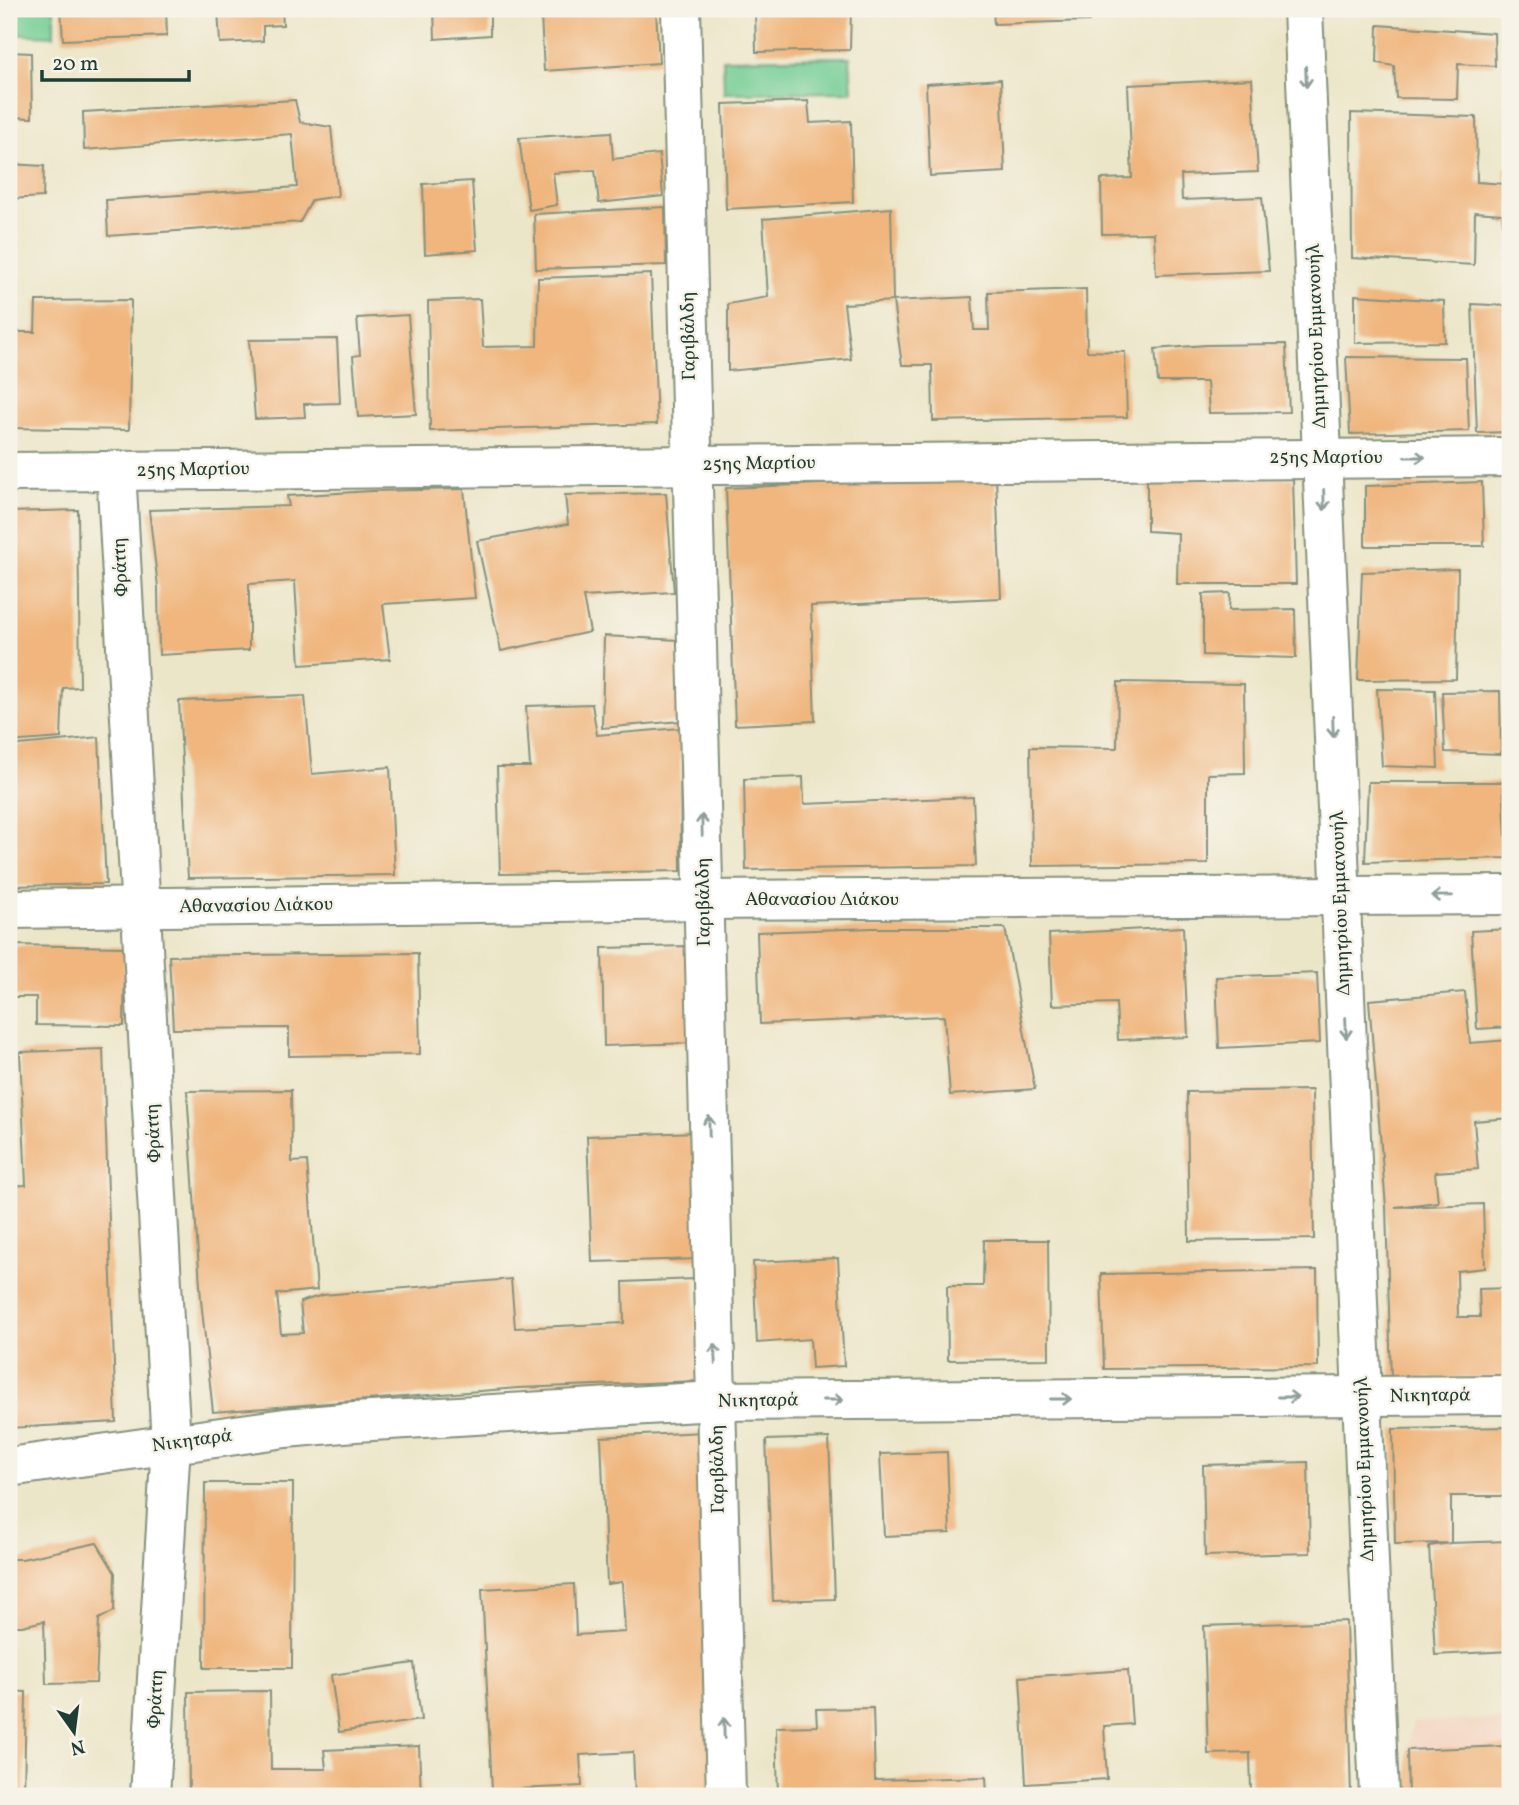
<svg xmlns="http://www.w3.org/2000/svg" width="1519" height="1805" font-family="Vollkorn,serif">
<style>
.built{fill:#f3d4bf}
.green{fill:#73cd94;stroke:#498564;stroke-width:2}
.building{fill:#f0b67e}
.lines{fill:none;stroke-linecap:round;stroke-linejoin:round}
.minor-casing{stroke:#86927e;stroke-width:42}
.tertiary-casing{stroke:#86927e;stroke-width:42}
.minor{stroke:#fff;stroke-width:38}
.tertiary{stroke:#fff;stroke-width:38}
.oneway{stroke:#8f9e9a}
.labels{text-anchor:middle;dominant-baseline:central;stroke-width:5;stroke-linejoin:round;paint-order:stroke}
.street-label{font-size:19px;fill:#1f3d34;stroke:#f7f3e8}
</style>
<rect width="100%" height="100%" fill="#f7f3e8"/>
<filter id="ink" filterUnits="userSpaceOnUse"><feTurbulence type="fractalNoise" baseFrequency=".0143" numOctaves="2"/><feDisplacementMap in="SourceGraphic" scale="14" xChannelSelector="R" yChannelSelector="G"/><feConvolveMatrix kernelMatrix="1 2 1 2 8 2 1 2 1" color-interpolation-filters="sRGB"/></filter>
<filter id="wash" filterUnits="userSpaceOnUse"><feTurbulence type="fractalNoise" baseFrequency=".00686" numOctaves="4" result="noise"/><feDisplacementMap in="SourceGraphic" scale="28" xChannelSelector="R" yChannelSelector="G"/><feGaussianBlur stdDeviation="1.57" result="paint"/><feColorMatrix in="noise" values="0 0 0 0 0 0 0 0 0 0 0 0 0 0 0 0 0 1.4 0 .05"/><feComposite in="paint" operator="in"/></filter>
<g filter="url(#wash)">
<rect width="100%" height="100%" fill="#ece6c9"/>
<polygon class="built" points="1510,1719 1510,1796 1408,1796 1407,1750 1413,1722"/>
<g class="green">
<polygon points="9,9 54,9 54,36 9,34"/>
<polygon points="850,57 852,92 724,93 723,59"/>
</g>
<g id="blocks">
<g class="building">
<polygon points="61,9 166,9 167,36 63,40"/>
<polygon points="218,9 282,9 283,25 263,26 263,41 220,43"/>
<polygon points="434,9 490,9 490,35 435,39"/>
<polygon points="566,9 656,9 659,63 544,71 541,16 567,13"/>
<polygon points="755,9 851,9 850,50 756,52"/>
<polygon points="993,9 1089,9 1089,21 994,24"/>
<polygon points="1378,25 1494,33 1495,66 1458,64 1457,99 1396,98 1394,66 1377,63"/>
<polygon points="9,52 31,53 32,118 9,117"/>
<polygon points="1001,79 1005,172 930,176 926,84"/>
<polygon points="1252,79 1258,172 1181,175 1182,200 1262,197 1269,271 1156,275 1154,233 1102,234 1101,179 1132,178 1128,85"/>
<polygon points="295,100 300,122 331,127 338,196 312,200 300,222 108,236 106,200 297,187 292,134 84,150 83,112"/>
<polygon points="808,101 810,123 851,121 853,202 726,209 723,104"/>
<polygon points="1351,113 1476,117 1477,182 1505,184 1504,168 1510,168 1510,226 1503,226 1502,214 1475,212 1474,265 1352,258"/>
<polygon points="611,132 613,159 659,154 663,196 599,203 595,170 553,173 557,205 529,210 519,138"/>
<polygon points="9,164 44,166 43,197 9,199"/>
<polygon points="472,181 477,250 425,254 423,184"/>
<polygon points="665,207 666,265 536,269 534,214"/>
<polygon points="891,208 893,301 972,297 974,330 989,330 988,292 1086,289 1087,351 1125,352 1127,417 933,421 932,365 902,365 893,301 844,304 851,359 728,371 728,304 768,297 763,219"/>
<polygon points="9,241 11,241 12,332 35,332 36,301 131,300 129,430 9,428"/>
<polygon points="651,274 657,424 430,431 428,301 480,299 483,347 537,346 538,278"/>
<polygon points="1355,295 1444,301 1445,342 1355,343"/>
<polygon points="1472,304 1510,306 1510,432 1477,433"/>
<polygon points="408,315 416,414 358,417 353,356 360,355 357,318"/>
<polygon points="337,339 340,403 304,404 305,417 255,419 249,340"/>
<polygon points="1286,344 1289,412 1209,413 1207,382 1158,382 1155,349 1206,345"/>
<polygon points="1346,357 1466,358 1469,431 1350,434"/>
<polygon points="996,477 1001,598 811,606 815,721 735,725 726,488"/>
<polygon points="1293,478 1296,584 1177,584 1178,533 1147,531 1147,479"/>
<polygon points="1482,482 1484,546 1365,546 1365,486"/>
<polygon points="464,489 475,598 383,604 390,659 300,665 295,581 249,584 249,650 159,655 158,587 149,510 289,506 287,496 372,491"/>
<polygon points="666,493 674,592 583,597 590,632 501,651 477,541 568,524 565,495"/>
<polygon points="78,510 80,687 63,688 61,738 9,742 9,512"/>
<polygon points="1458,569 1456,679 1358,680 1362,572"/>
<polygon points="1230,593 1229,610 1295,609 1296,658 1203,655 1203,594"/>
<polygon points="604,636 679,640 681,721 602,728"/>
<polygon points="1118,682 1244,684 1245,773 1208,774 1208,864 1032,866 1030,747 1117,748"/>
<polygon points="1377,689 1435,690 1438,768 1382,766"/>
<polygon points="1500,691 1501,754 1445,752 1442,692"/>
<polygon points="305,696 312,774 390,767 395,875 188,878 179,701"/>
<polygon points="592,704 597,735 680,728 681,871 500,874 497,767 530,767 526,706"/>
<polygon points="99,737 106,884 9,886 9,746"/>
<polygon points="803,777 804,804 973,797 976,866 746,870 744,779"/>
<polygon points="1368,782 1503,782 1507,858 1365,862"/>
<polygon points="1183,927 1188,1037 1118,1040 1116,1003 1052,1005 1049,934"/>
<polygon points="873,928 1005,928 1035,1089 950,1095 944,1016 760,1024 757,932"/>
<polygon points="1510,929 1510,1027 1477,1029 1471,931"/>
<polygon points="10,945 125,947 124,1026 36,1025 36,997 9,997"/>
<polygon points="688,946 690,1043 604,1046 602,948"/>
<polygon points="418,953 420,1054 289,1056 289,1028 173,1029 169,956"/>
<polygon points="1317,973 1320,1043 1219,1048 1216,977"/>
<polygon points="1465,992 1470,1043 1510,1040 1510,1118 1474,1121 1478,1169 1435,1172 1438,1202 1395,1207 1483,1204 1485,1268 1457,1271 1458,1317 1480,1317 1479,1289 1510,1288 1510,1377 1391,1379 1386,1207 1369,1000"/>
<polygon points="103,1049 116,1422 9,1428 9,1186 26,1185 20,1052"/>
<polygon points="291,1090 292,1162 307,1161 317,1290 277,1294 281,1334 303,1333 300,1302 323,1295 511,1279 515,1328 624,1323 623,1282 695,1279 698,1381 518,1388 213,1412 201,1300 187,1091"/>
<polygon points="1312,1090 1314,1239 1189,1241 1187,1092"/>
<polygon points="697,1132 702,1259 592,1262 587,1136"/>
<polygon points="984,1240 1048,1240 1049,1359 948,1360 947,1286 983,1286"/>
<polygon points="838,1258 844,1366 812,1368 810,1339 757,1343 753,1262"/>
<polygon points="1317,1270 1318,1367 1104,1369 1101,1274"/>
<polygon points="1510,1427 1510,1496 1451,1496 1451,1543 1509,1541 1510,1651 1435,1655 1429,1546 1451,1543 1395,1544 1393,1429"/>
<polygon points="704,1432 715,1796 635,1796 633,1752 580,1755 582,1786 492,1790 482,1589 574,1584 576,1635 625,1632 622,1582 607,1584 601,1437"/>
<polygon points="829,1438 835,1599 773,1601 766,1440"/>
<polygon points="947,1452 950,1533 884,1536 880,1454"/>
<polygon points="1308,1462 1310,1553 1205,1556 1203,1465"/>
<polygon points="205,1483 293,1483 292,1668 204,1668"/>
<polygon points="97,1543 115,1573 114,1611 99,1619 96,1683 46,1684 44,1621 22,1626 9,1626 9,1559 22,1559"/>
<polygon points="1346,1621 1351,1796 1217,1796 1217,1794 1251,1792 1250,1753 1208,1754 1204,1626"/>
<polygon points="414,1663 421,1720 339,1732 331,1675"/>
<polygon points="1128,1670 1132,1724 1104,1726 1107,1779 1026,1784 1020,1677"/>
<polygon points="9,1691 26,1692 24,1796 9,1796"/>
<polygon points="270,1691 271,1769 326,1769 324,1750 419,1746 421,1796 189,1796 188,1692"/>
<polygon points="873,1708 875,1780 986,1777 987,1796 778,1796 776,1727 817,1726 816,1709"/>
<polygon points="1506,1746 1510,1746 1510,1796 1408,1796 1407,1750"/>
</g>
</g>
</g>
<g filter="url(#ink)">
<use href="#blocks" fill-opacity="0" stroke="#86927e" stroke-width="2"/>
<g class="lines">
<g class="minor-casing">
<g id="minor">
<polyline points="116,470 171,1443 150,1796"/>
<polyline points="9,472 1510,457"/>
<polyline points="9,909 703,900 1510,895"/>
<polyline points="9,1467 285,1428 355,1422 716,1401"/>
</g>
</g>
<g class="tertiary-casing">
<g id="tertiary">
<polyline points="681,9 726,1796"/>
<polyline points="1303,9 1379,1796"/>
<polyline points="716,1401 1510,1395"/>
</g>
</g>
<use href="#minor" class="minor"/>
<use href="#tertiary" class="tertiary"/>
</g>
<defs><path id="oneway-shaft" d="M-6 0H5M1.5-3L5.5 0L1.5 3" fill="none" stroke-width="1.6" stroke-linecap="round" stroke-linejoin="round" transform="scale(1.75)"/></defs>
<g class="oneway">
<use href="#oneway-shaft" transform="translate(1306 77) rotate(88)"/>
<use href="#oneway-shaft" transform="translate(1415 457)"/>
<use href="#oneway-shaft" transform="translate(1324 500) rotate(88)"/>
<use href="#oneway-shaft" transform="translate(1333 727) rotate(88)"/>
<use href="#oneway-shaft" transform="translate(702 825) rotate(-91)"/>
<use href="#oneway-shaft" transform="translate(1442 896) rotate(179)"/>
<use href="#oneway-shaft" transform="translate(1346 1028) rotate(88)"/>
<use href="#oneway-shaft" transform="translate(709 1126) rotate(-91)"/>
<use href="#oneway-shaft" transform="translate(715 1354) rotate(-91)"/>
<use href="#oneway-shaft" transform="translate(1288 1397)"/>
<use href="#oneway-shaft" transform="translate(1061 1399)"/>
<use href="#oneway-shaft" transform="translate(833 1400)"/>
<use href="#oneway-shaft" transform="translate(724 1728) rotate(-91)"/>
</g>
</g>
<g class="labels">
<g class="street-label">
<text transform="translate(689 336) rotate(-91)">Γαριβάλδη</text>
<text transform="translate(1317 336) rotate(-92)">Δημητρίου Εμμανουήλ</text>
<text x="1326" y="458">25ης Μαρτίου</text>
<text transform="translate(759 464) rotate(-1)">25ης Μαρτίου</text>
<text transform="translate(193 470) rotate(-1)">25ης Μαρτίου</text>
<text transform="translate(121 567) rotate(-93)">Φράττη</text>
<text x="822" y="900">Αθανασίου Διάκου</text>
<text transform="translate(704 902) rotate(-91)">Γαριβάλδη</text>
<text transform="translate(1341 903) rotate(-92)">Δημητρίου Εμμανουήλ</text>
<text transform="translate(256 906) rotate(-1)">Αθανασίου Διάκου</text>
<text transform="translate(154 1133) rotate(-93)">Φράττη</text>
<text transform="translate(1430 1396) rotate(-1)">Νικηταρά</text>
<text transform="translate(758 1401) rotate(-1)">Νικηταρά</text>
<text transform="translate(192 1441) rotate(-8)">Νικηταρά</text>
<text transform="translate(718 1469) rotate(-91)">Γαριβάλδη</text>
<text transform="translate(1365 1469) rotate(-92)">Δημητρίου Εμμανουήλ</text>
<text transform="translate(156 1699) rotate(-87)">Φράττη</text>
</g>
</g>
<rect width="1519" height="1805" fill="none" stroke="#f7f3e8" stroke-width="35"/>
<g transform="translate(74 1732) rotate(166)" stroke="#f7f3e8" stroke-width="5" paint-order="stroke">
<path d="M0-5L12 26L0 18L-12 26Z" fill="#1f3d34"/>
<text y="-10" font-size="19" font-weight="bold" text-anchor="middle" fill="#1f3d34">N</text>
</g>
<path d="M42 70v10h147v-10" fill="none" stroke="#1f3d34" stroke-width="3.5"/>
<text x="52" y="70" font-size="21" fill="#1f3d34" stroke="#f7f3e8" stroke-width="5" paint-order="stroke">20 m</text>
</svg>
